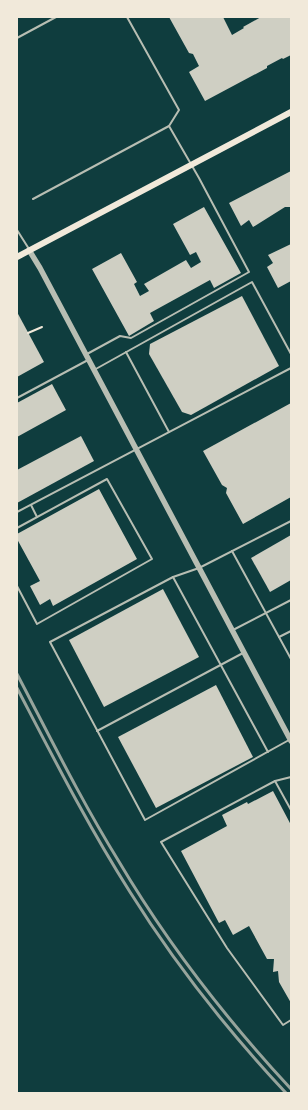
<svg xmlns="http://www.w3.org/2000/svg" width="308" height="1110" font-family="'Varela Round',sans-serif">
<style>
.building{fill:#cfcfc3}
.lines{fill:none;stroke-linecap:round;stroke-linejoin:round}
.path{stroke:#f1e9da;stroke-width:2}
.service{stroke:#b8beb3;stroke-width:2}
.tertiary{stroke:#b8beb3;stroke-width:5.5}
.secondary{stroke:#f1e9da;stroke-width:6}
.rail{stroke:#97a49c;stroke-width:3}
</style>
<rect width="100%" height="100%" fill="#0f3d3e"/>
<g class="building">
<polygon points="169,17 223,17 232,35 244,28 243,27 261,17 291,17 291,55 283,59 282,58 267,66 267,68 205,101 189,72 199,66 193,54 189,53"/>
<polygon points="291,171 291,207 285,207 253,227 249,220 241,226 229,203"/>
<polygon points="204,207 241,273 214,288 210,280 150,313 154,321 129,336 92,269 121,253 137,282 134,284 140,296 149,291 144,284 186,260 191,268 201,262 196,252 190,255 173,224"/>
<polygon points="291,244 291,281 278,288 267,267 273,263 268,255"/>
<polygon points="242,296 279,366 191,415 182,412 149,354 150,344"/>
<polygon points="17,312 44,362 17,377"/>
<polygon points="52,384 66,410 17,437 17,403"/>
<polygon points="291,403 291,497 243,524 226,493 227,488 222,485 203,451"/>
<polygon points="81,436 94,461 17,503 17,470"/>
<polygon points="99,489 137,559 53,606 50,599 40,605 30,586 40,581 17,539 17,534"/>
<polygon points="291,535 291,580 270,592 251,558"/>
<polygon points="163,589 199,657 104,707 69,640"/>
<polygon points="216,685 253,757 156,808 118,737"/>
<polygon points="273,791 291,825 291,1003 279,982 278,971 273,972 274,959 267,959 249,926 233,935 225,920 219,923 181,851 227,826 222,815 247,802 248,804"/>
</g>
<g class="lines">
<polyline class="path" points="28,333 42,327"/>
<g class="service">
<polyline points="127,17 179,110 169,126"/>
<polyline points="17,38 56,17"/>
<polyline points="33,199 169,126 199,178 249,272 131,338 120,336 87,354"/>
<polyline points="17,230 29,249"/>
<polyline points="126,352 169,432"/>
<polyline points="94,370 252,282 291,354"/>
<polyline points="17,398 88,360"/>
<polyline points="31,505 37,517"/>
<polyline points="17,512 291,368"/>
<polyline points="17,528 107,479 152,559 37,624 17,586"/>
<polyline points="232,551 291,659"/>
<polyline points="173,577 199,568 291,521"/>
<polyline points="233,630 291,600"/>
<polyline points="279,637 291,631"/>
<polyline points="97,731 243,653"/>
<polyline points="268,752 173,577 50,642 145,820 289,740"/>
<polyline points="275,781 291,777"/>
<polyline points="291,810 275,781 161,842 227,948 283,1025 291,1020"/>
</g>
<polyline class="tertiary" points="29,250 40,268 291,741"/>
<polyline class="secondary" points="17,257 291,112"/>
<g class="rail">
<path d="M17,674c33,63 64,126 101,186 49,83 108,159 173,229"/>
<path d="M17,688c36,69 71,138 113,204 45,72 98,139 156,201"/>
</g>
</g>
<rect width="308" height="1110" fill="none" stroke="#f1e9da" stroke-width="36"/>
</svg>
